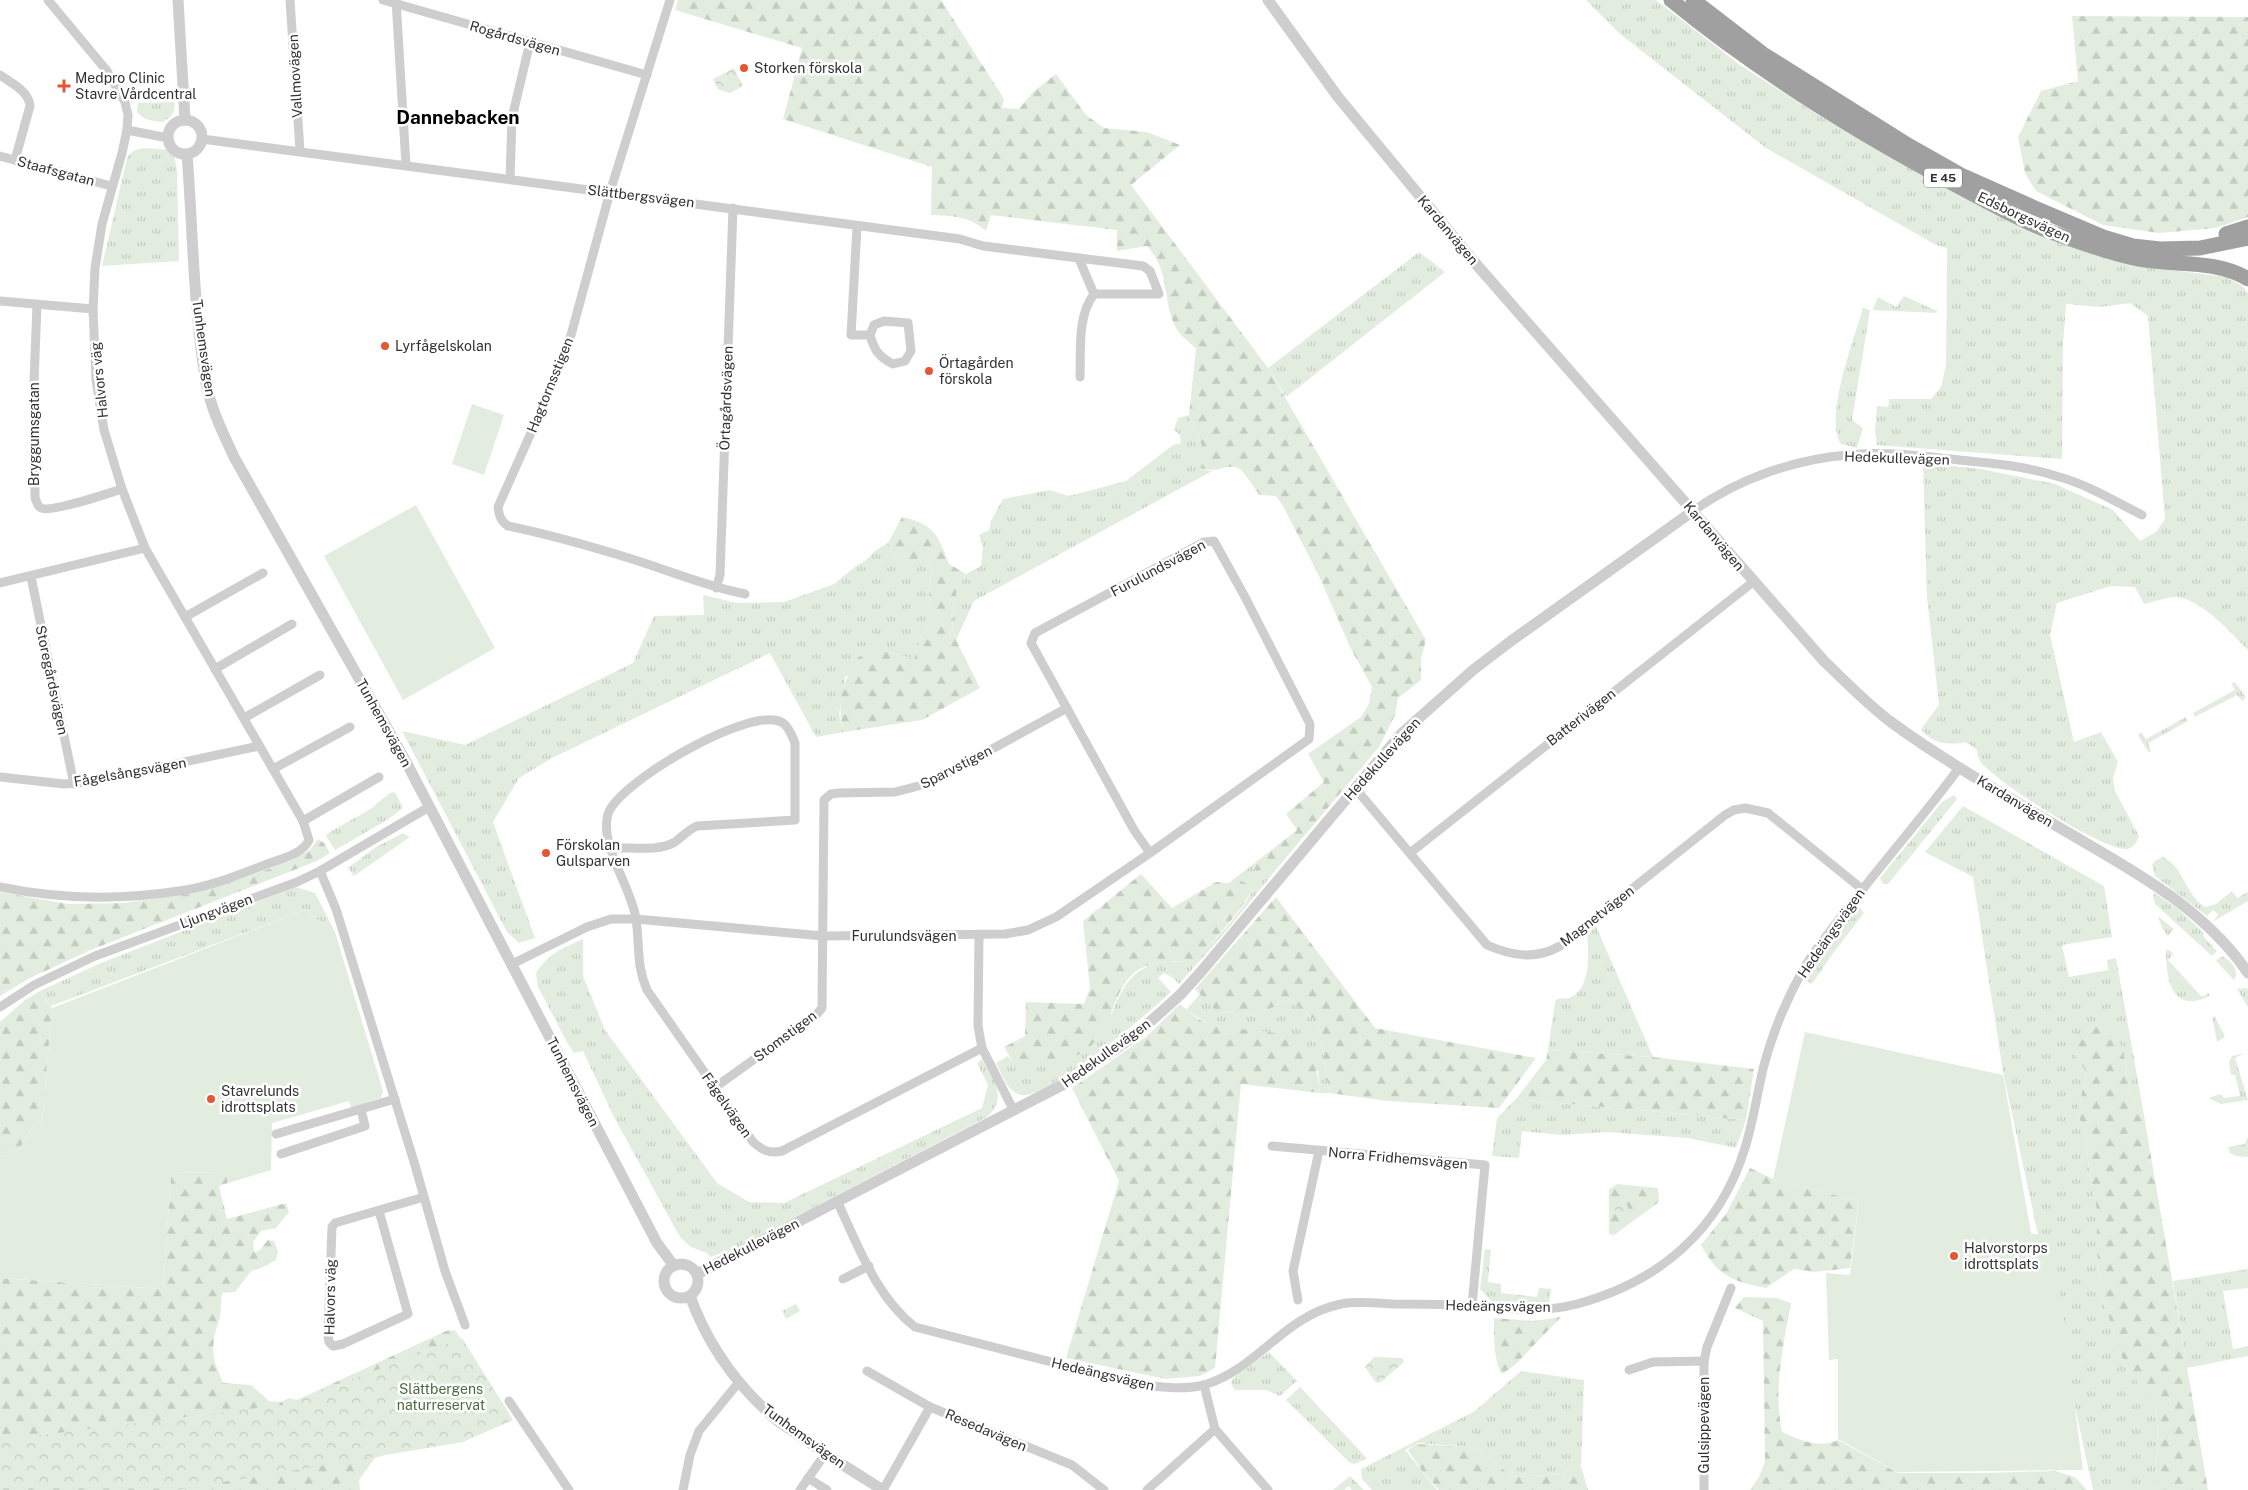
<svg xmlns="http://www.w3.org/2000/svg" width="2248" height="1490" font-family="'Public Sans',sans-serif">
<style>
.grass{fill:url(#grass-tufts)}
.forest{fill:url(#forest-firs)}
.park{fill:url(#park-crowns)}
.pitch{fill:#e3eddf}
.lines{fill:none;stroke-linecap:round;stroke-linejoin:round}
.minor{stroke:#cecece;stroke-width:9}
.tertiary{stroke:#cecece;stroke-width:11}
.trunk{stroke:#a0a0a0;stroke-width:15}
.poi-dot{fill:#e65534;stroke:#fff;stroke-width:2}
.labels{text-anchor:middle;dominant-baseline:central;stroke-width:5;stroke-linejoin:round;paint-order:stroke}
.shield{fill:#fff;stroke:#6f6f6f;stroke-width:1}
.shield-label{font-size:12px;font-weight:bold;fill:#313131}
.street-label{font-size:14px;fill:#313131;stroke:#fff}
.poi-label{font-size:14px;fill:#313131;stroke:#fff;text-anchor:start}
.park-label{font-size:14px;fill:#476d3d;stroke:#fff}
.district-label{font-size:19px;font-weight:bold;fill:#000;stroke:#fff}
</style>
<defs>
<pattern id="grass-tufts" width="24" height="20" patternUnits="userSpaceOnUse" patternTransform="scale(1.25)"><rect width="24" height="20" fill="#e3eddf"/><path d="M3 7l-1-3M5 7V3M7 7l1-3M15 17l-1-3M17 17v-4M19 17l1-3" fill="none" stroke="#c3ccc0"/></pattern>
<pattern id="forest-firs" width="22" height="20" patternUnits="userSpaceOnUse" patternTransform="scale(1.25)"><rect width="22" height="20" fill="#e3eddf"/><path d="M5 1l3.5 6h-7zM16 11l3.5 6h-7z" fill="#c3ccc0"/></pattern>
<pattern id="park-crowns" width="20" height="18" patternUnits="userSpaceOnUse" patternTransform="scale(1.25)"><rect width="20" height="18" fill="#e3eddf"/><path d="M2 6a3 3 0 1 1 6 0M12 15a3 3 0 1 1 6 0" fill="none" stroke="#c3ccc0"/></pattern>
</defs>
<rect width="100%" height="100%" fill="#fff"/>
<g class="grass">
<path d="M1586,0h70l84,65 80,51 90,52 175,84 44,13 98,12 15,9 6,7v357c-18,-18 -48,-53 -74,-53 -10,1 -21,5 -30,7l-9,-17 -24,-1 -54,17 -7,32 24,107 27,-10 17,30 -5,16 2,13 24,45c-2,6 -6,12 -12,13 -22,3 -134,-69 -147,-88 -2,-3 -2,-8 -3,-11l-11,-8c-15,4 -36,1 -45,-13l18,-24 -12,-108 -4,-134 58,6 74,15 58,26 27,31 16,-9 9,-13 -17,-203 -18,-13 -30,4 -34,-3 -3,41 -1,114 -185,-14 -2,-14 2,-25 11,1 1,-8h42l10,-12 5,-21 1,-118 -11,-3 -170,-97 -146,-114z"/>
<path d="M174,102c2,11 -3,16 -12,20 -10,-1 -18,-2 -25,-10l1,-9z"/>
<path d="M146,148l23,2 5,6 3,13 2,92 -77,5 25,-108c5,-8 10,-9 19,-10z"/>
<polygon points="1419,252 1445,272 1286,397 1268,368"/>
<polygon points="1904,296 1937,311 1937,313 1873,310 1878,297 1896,307"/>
<path d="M1863,308l7,2 -18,110 11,8 -6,20 -16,-4c-17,-28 13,-104 22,-136z"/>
<polygon points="1189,415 1202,446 1204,470 1212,471 974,601 956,640 952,626 957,588 966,574 981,566 983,547 979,535 989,530 991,521 1003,499 1049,490 1069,496 1126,481 1173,445 1181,443 1180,435 1174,430 1178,418"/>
<polygon points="888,543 896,560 906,565 924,556 932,566 929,592 932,621 923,632 914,659 885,651 845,677 839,715 844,732 816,737 770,653 552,758 519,778 493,822 535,938 519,943 507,932 402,731 465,745 633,663 654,616 704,615 703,595 737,603 784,602 834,584 856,566 864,562 876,550"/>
<polygon points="2235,682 2245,696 2244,700 2242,701 2237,695 2195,717 2193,713 2235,690 2231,683"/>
<polygon points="2186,717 2188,721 2148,743 2151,752 2148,752 2138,735 2141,732 2146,739"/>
<polygon points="395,792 403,808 387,820 335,850 326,836 328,833 369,810 390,793"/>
<polygon points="1954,795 1957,799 1888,884 1883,884 1880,878 1942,802"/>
<polygon points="1963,806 2104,886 2112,937 2062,945 2069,977 2108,970 2107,960 2116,958 2141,1098 2131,1097 2124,1054 2075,1054 2086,1072 2078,1113 2086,1140 2090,1178 2097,1210 2097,1253 2101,1293 2125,1366 2156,1405 2158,1441 2154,1490 2093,1490 2003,1072 1973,877 1925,852"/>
<polygon points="403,833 410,837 354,876 348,868 376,847"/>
<path d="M2163,857c21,10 22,38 42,50l11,-3 16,-13 5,7 11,-6v9l-34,20 4,-7 -5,-4 -6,6 -52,-40 -3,-11 3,-4z"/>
<path d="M1251,866l6,5 22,-5 -56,69 -44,49 -6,-6 -9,-5 -6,5 13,14c-21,20 -124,108 -150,103 -14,-3 -19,-21 -25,-32l12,-7 5,6 99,-49c18,-45 32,-52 81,-52 22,-21 48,-46 61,-74l-19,-9z"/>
<polygon points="296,887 315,893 335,932 305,910 51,1006 40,991 101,963"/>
<polygon points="2155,893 2178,909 2204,933 2203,936 2217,951 2212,956 2155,904 2153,896"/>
<polygon points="1857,908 1860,908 1864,913 1831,956 1812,984 1804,979 1805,976 1832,938"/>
<polygon points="2158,916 2174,929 2168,936 2162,928"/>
<path d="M1596,926l57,131 -105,-7 7,-48 2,-3c3,-1 8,0 12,-1 22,-8 20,-45 18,-63z"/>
<path d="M583,939v37l22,54 112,153 32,19 35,1 198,-95 6,-23 -11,-22 5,-4c11,21 27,38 5,58l-254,132 -23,8 -3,-4 -16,-6 -11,-10 -66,-120 -31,-66 -9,2 -6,-9 -30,-57 -2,-14c12,-19 27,-25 47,-34z"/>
<path d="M2166,950h3l4,4 -5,6 34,37 7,-4v3c-5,3 -9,4 -15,5 -26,3 -28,-32 -28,-51z"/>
<path d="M2221,956c8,3 16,11 15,20l-2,4 -18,-19z"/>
<polygon points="2246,988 2248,989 2248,1007 2237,989"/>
<polygon points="1200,994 1218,1012 1258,1014 1289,1000 1319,1023 1329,1093 1320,1093 1318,1071 1226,1028 1210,1025 1186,1010"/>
<polygon points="2212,1017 2215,1017 2225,1037 2217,1042"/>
<polygon points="2245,1053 2235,1058 2248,1100 2221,1104 2208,1098 2221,1094 2224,1098 2240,1096 2235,1075 2231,1075 2229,1062 2232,1056"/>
<polygon points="1516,1099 1746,1120 1736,1148 1688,1138 1606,1132 1562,1135 1522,1131 1519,1158 1492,1156 1497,1118"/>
<polygon points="2248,1136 2248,1157 2236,1156 2230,1153 2228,1147 2245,1144"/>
<polygon points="1485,1249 1491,1250 1488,1282 1501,1284 1501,1293 1537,1297 1539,1288 1551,1289 1549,1304 1491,1301 1480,1289"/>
<polygon points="2248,1269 2248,1288 2223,1291 2233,1349 2248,1346 2248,1356 2187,1368 2173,1281"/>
<polygon points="1269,1352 1297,1381 1280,1396 1266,1390 1235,1390 1231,1384 1233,1378"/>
<polygon points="1521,1371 1584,1380 1581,1466 1561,1474 1514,1477 1471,1447 1418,1443 1405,1450 1437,1490 1372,1490 1362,1479 1361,1469 1475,1411"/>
<polygon points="1300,1387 1362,1453 1367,1459 1354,1464 1350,1463 1286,1400"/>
<polygon points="1350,1476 1364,1490 1352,1490 1349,1486 1344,1490 1333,1490"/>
</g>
<g class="forest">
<path d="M678,0h263l63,99 -2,9 17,1 14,-17 23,-18 30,41 18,13 43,4 33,13 -49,40 137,183 158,272 -5,18v22l-23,18 -3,17 -16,32 -100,119 -22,5 -6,-5 46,-36 -11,-16 38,-32 -16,-28 53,-37 8,-13 3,-17 -22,-40 -31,-71 -36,-70 -7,-10 -16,-1c-6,-7 -12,-18 -19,-25 -12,-10 -26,7 -44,-4l-3,-16 8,-4 -13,-31 7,-66c-6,-7 -18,-15 -21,-23 -13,-29 -5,-55 -28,-80l-30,5v-21l-126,-15 -5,16c-17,-15 -33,-15 -55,-16l1,-48 -149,-48 19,-71 -127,-38z"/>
<polygon points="2072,16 2248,17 2248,217 2216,228 2159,233 2103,225 2036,191 2025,173 2018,137 2041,91 2078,81"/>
<path d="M902,517c32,7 36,18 47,47l17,10 -9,14 -5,38 4,14 24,48 -58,32 -78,12c-8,-30 -2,-49 14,-75l27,-6 29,8 9,-27 9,-11 -3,-29 3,-26 -8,-10 -18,9 -10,-5 -8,-17z"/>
<polygon points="318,839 324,843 330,853 317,861 93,949 30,978 0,996 0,892 68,904 124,903 183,895 238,880 290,861 310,850"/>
<path d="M1141,874l31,34 44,-26 13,1 6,-5 19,9c-16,28 -38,52 -61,74 -15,0 -44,1 -57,10 -27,21 -21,65 -58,84 -13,7 -41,7 -57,10l-8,-3 -9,-15 21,-11 1,-34 58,2 6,-16 -7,-67z"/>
<polygon points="1276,897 1375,1028 1536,1058 1499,1108 1388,1101 1329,1093 1319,1023 1289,1000 1258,1014 1217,1012 1195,989"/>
<polygon points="40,991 52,1008 42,1123 33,1126 18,1151 0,1153 0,1022 25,1000"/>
<path d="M1180,1004c8,8 21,18 32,21 9,3 20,3 30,4 49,4 73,10 78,64l-79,-9 -26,284 -15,8 -34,3 -100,-21 53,-177 -47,-93 75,-52z"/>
<polygon points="2084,1026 2115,1029 2124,1054 2131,1097 2141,1098 2208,1490 2154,1490 2158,1441 2156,1406 2125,1366 2101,1293 2097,1253 2097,1210 2090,1178 2086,1140 2078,1113 2086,1072 2075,1054"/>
<polygon points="1548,1050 1653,1057 1754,1069 1746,1120 1516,1099 1546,1060"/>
<path d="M1750,1168l23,11 86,22 -9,67 -35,4 -21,-3 -28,19c-34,-7 -47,-11 -65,-43l25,-31z"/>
<polygon points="226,1172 228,1183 219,1186 227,1219 286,1203 289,1212 276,1228 261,1231 253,1242 254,1252 259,1251 268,1240 274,1241 278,1251 276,1260 259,1269 251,1271 235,1292 222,1293 220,1317 214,1337 213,1350 215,1363 223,1383 251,1385 269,1401 281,1402 289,1398 297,1400 446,1331 455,1330 509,1413 483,1433 405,1448 375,1458 359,1480 360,1490 0,1490 0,1278 163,1289 171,1173"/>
<polygon points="1617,1184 1658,1188 1659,1202 1614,1235 1609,1234 1609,1190"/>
<path d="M1744,1297l32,1 15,5c-8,45 -18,84 -9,129 18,8 38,17 56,8l60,33h89l68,-2 20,6 12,13h-337l9,-13 6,-15 -2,-141 -28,-13z"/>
<path d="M1561,1317l-46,48 -13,9c-9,-14 -8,-39 -8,-56l39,3z"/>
<polygon points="1416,1444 1471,1447 1514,1477 1561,1474 1581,1466 1588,1490 1439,1490 1422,1471 1408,1450"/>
</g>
<g class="park">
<polygon points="734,68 743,86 730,93 718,89 713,79"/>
<polygon points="1622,1194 1631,1214 1621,1220 1612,1204"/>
<polygon points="796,1304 800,1311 786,1319 782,1311"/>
<polygon points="462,1338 513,1420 463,1442 176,1490 0,1490 0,1440 283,1405"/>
<polygon points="1374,1357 1402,1358 1404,1362 1381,1382 1376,1383 1365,1367"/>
</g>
<g class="pitch">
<polygon points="472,404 504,415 484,475 452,464"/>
<polygon points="416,505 495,648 403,700 324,556"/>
<polygon points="305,910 335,932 383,1091 381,1098 351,1108 349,1101 272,1123 271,1170 228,1183 225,1172 171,1173 163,1289 0,1278 0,1153 18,1151 33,1126 42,1123 52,1008"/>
<polygon points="1805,1032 2003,1075 2031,1233 2047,1237 2054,1244 2083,1470 1897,1472 1838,1439 1838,1359 1829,1360 1826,1273 1850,1275 1859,1201 1773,1179"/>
</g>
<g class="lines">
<g class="minor">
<polyline points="290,0 300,151"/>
<polyline points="383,0 647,75"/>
<polyline points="396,0 406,165"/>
<path d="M670,0l-60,192 -39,143 -16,44 -57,128c1,9 3,14 10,19 43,9 85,21 127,34 38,12 70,26 110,34"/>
<path d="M0,75c11,8 29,16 30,31l-15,54"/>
<polyline points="127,130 168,138"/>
<polyline points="202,139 960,239 983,246 1143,266 1150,271 1159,294 1094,294 1079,259"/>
<polyline points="0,156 111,186"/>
<polyline points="510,179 512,118 530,42"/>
<path d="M857,227l-6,108h19c4,15 9,22 23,29l12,-3 6,-10 -3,-28 -24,-2 -10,4 -4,10"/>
<polyline points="0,301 93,309"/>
<path d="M37,305l-3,77 1,116c2,4 2,8 6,10 10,5 68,-15 81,-19"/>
<path d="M1080,377c1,-26 -3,-61 14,-83"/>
<path d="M1693,511c45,-32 101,-52 156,-56 36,-4 74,1 110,5 32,3 66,6 97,16 31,8 58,25 86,39"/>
<polyline points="31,577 74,784"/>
<polyline points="0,583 145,548"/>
<polyline points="716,588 720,575 733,208"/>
<polyline points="185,617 263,573"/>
<polyline points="215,669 292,624"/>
<polyline points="244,718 320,675"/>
<polyline points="273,769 350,727"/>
<polyline points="0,777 64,784 90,782 259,746"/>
<path d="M1355,788l132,157c25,11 49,15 73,1l165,-131 9,-5 11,-2 23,5 94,76"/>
<polyline points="303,821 379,777"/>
<path d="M612,848c19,-1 46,4 63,-6 8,-6 13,-12 22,-16l98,-6v-77c-3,-7 -6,-16 -12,-20 -29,-20 -165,59 -175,91 -9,32 24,74 28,105 4,27 0,46 11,71l106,152c9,8 16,12 29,9l200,-103 -4,-22 1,-91"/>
<polyline points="1410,853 1753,582"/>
<polyline points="320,871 336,909 415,1165 445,1271 465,1325"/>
<path d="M0,887c58,12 121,13 179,4 30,-4 60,-16 88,-27 14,-5 36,-10 42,-24l-6,-19 -158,-273 -23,-59 -18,-59 -8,-50 -3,-71 2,-41 7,-44 20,-71 5,-23 1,-15 -3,-13 -18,-31 -59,-71"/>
<polyline points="512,964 587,927 611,919 636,919 823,936 1005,934 1028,930 1056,917 1150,853 1309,739 1310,724 1245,597 1214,541 1204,542 1035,633 1031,643 1134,830 1150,853"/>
<polyline points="0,1007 34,985 95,956 297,882 320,871 429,807"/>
<polyline points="982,1048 1014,1111"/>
<polyline points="714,1088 816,1015 822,1008 824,800 831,794 839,793 895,792 930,783 1067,708"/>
<polyline points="276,1134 395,1099"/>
<polyline points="1272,1146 1485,1165 1472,1306"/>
<polyline points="281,1154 365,1126 361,1110"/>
<path d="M837,1201c21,44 39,96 78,126l226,58c20,2 42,5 63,0 54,-16 79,-69 137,-81 17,-3 35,-1 52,0 27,0 54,0 80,2 34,2 71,7 104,-2 82,-22 143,-74 168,-156 8,-26 12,-53 18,-79 9,-35 23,-69 41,-101 12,-20 27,-38 41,-56 37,-49 78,-95 114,-144"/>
<polyline points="379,1211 408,1314 343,1344 333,1346 329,1342 328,1335 332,1227 335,1223 424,1197"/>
<polyline points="843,1279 869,1266"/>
<polyline points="1298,1300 1293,1271 1319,1151"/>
<polyline points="1629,1370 1653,1362 1704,1361"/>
<polyline points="867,1371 930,1407 1072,1465 1104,1490"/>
<polyline points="1204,1385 1215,1429 1268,1490"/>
<polyline points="509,1401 569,1490"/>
<polyline points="808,1478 827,1490"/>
<polyline points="683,1490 690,1455 699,1431 739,1382"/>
<polyline points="800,1490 825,1454"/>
<polyline points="883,1490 930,1407"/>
<polyline points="1147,1490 1215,1429"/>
<polyline points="1704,1490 1704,1361 1707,1347 1731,1288"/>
</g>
<g class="tertiary">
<polyline points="178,0 185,120"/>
<path d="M1268,0l70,97 138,167 348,397c22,21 43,43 67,61 49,36 102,66 154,97 73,44 154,82 203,154"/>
<circle cx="185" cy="137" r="17"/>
<path d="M187,154c6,76 6,153 19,229 5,26 17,50 28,74l171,303 252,483 17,23"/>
<circle cx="681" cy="1281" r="17"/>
<polyline points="697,1274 1068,1082 1133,1037 1180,995 1200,973 1401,734 1473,670 1511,641 1693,511"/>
<path d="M690,1296c17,47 44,86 81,119 8,8 19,14 28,20 27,20 55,37 84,55"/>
</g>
<g class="trunk">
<path d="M1671,0c88,72 185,132 285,185 31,16 62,35 95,47 28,10 57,21 87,27 36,7 78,0 110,20"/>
<polyline points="1693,0 1763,54 1908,145 1961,175 2035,208 2103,237 2133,246 2160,249 2200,248 2248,238"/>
<polyline points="2226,234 2248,227"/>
</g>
</g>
<g class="poi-dot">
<circle cx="744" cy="68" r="5"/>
<path d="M61.5 78.5h5v5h5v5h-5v5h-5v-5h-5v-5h5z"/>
<circle cx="385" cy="346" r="5"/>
<circle cx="929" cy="371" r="5"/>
<circle cx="546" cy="853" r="5"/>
<circle cx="211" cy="1099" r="5"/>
<circle cx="1954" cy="1256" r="5"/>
</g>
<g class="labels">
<rect class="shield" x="1924" y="168.5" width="38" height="19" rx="4"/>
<g class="shield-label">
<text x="1943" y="178">E 45</text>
</g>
<g class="street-label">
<text transform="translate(515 38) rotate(16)">Rogårdsvägen</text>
<text transform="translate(295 76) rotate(-93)">Vallmovägen</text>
<text transform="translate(56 171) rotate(15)">Staafsgatan</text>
<text transform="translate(641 196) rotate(7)">Slättbergsvägen</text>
<text transform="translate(2024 217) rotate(25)">Edsborgsvägen</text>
<text transform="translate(1448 230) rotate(50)">Kardanvägen</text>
<text transform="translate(204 348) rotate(82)">Tunhemsvägen</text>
<text transform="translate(99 380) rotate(-96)">Halvors väg</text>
<text transform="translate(550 385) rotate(-68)">Hagtornsstigen</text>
<text transform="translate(726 398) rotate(-88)">Örtagårdsvägen</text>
<text transform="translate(34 434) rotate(-90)">Bryggumsgatan</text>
<text transform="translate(1897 458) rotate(2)">Hedekullevägen</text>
<text transform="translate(1714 536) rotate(50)">Kardanvägen</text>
<text transform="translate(1158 568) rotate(-28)">Furulundsvägen</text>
<text transform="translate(52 680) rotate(78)">Storegårdsvägen</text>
<text transform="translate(1581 717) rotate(-38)">Batterivägen</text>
<text transform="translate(384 723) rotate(61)">Tunhemsvägen</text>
<text transform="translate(1382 759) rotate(-48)">Hedekullevägen</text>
<text transform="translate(956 767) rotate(-27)">Sparvstigen</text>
<text transform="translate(130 772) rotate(-10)">Fågelsångsvägen</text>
<text transform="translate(2015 801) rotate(31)">Kardanvägen</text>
<text transform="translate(216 911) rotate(-20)">Ljungvägen</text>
<text transform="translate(1597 916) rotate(-38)">Magnetvägen</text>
<text transform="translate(1831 933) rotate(-55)">Hedeängsvägen</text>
<text x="904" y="936">Furulundsvägen</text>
<text transform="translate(785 1036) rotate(-37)">Stomstigen</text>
<text transform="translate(1106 1053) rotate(-36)">Hedekullevägen</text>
<text transform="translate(573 1082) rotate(63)">Tunhemsvägen</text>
<text transform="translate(727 1105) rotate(55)">Fågelvägen</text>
<text transform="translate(1398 1158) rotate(5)">Norra Fridhemsvägen</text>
<text transform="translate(751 1246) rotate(-27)">Hedekullevägen</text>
<text transform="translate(330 1297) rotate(-89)">Halvors väg</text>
<text transform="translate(1498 1306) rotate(1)">Hedeängsvägen</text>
<text transform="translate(1103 1374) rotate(13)">Hedeängsvägen</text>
<text transform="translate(1704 1425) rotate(-90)">Gulsippevägen</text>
<text transform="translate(986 1430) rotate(23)">Resedavägen</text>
<text transform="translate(804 1436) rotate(36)">Tunhemsvägen</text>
</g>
<g class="poi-label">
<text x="754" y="68">Storken förskola</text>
<text x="75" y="78">Medpro Clinic<tspan x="75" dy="16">Stavre Vårdcentral</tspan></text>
<text x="395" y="346">Lyrfågelskolan</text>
<text x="939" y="363">Örtagården<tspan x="939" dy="16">förskola</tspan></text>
<text x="556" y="845">Förskolan<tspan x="556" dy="16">Gulsparven</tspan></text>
<text x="221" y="1091">Stavrelunds<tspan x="221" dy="16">idrottsplats</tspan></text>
<text x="1964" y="1248">Halvorstorps<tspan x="1964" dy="16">idrottsplats</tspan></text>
</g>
<g class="park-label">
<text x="441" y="1389">Slättbergens<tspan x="441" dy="16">naturreservat</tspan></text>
</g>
<g class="district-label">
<text x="458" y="117">Dannebacken</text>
</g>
</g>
</svg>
